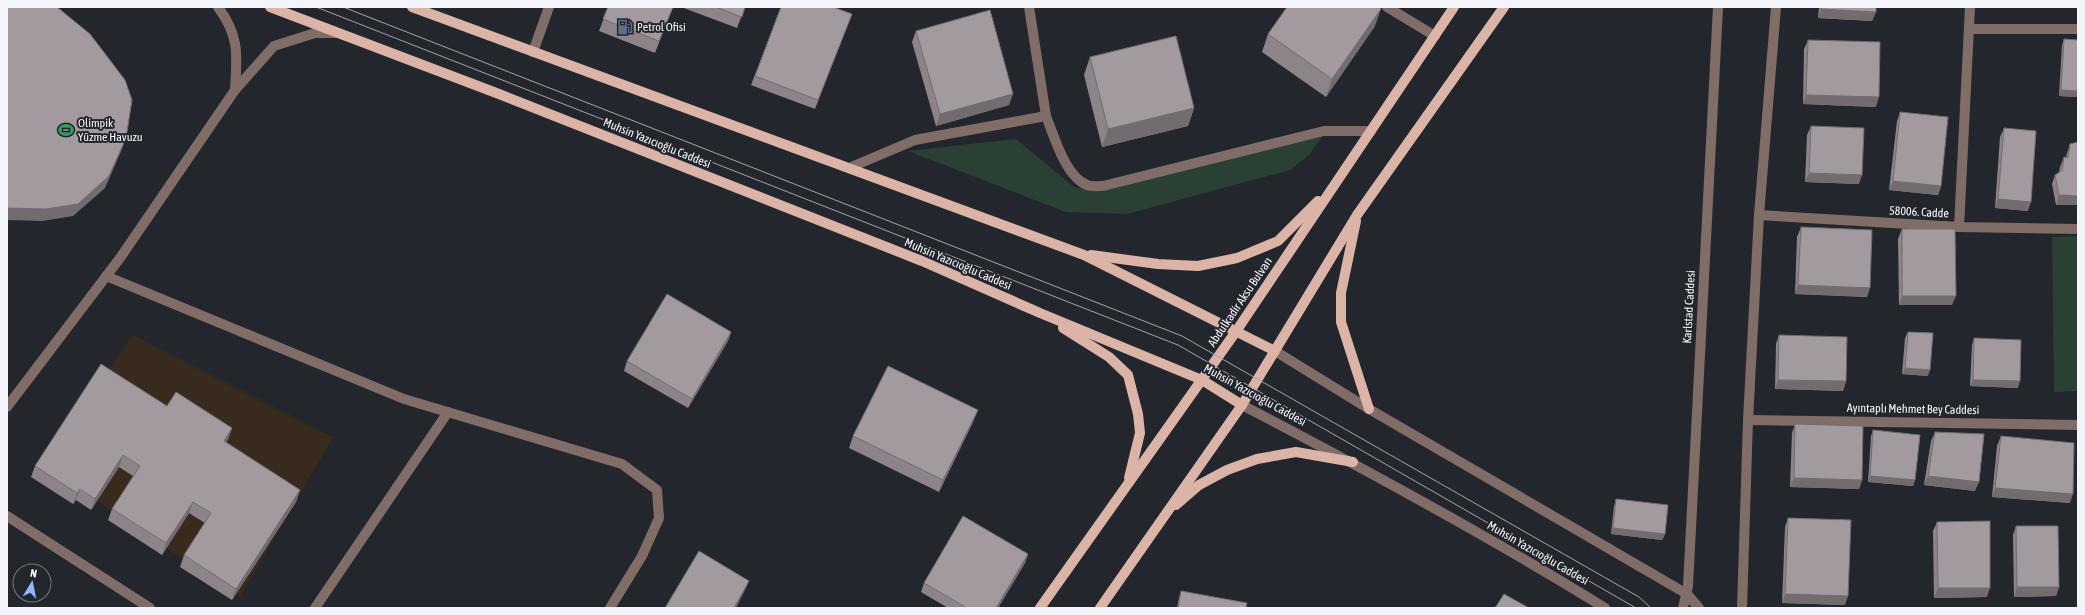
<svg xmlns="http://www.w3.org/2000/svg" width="2085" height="615" font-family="'Asap Condensed',sans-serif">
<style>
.education{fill:#392a1e}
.green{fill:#2b4034}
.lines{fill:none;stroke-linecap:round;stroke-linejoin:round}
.minor{stroke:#806d67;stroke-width:10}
.major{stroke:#dbb4a7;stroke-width:10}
.tram{stroke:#a3a5ab;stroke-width:1}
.wall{fill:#8c8489}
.shaded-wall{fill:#726c6f}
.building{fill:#a39a9f;stroke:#726c6f}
.labels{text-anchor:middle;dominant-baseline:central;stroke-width:4;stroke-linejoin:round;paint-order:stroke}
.poi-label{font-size:12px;fill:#f3f5fa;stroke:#24262d;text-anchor:start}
.street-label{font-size:12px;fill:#f3f5fa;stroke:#24262d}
</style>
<rect width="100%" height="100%" fill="#24262d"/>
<polygon class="education" points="132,335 333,437 240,597 46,467"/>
<g class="green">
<polygon points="1322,137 1309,155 1290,170 1127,214 1066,212 908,151 1016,139 1074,187 1094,190"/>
<polygon points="2078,236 2078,391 2054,392 2052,237"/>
</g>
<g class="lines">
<g class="minor">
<path d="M218,7c22,30 19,48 17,83l39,-44 41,-13h23"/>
<polyline points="1387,7 1435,36"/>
<polyline points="1970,29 2078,29"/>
<polyline points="533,52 549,7"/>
<path d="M1046,116c8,20 19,60 41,69 4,2 11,1 16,1l221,-55h47"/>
<polyline points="849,168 915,140 1046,116 1029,7"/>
<polyline points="1759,215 1959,227 2078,229"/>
<polyline points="1959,227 1970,7"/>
<polyline points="106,276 404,399 622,464 657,490 659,518 642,556 610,608"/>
<polyline points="1275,351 1369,409 1687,594 1699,608"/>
<path d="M1242,405c123,64 245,130 363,203"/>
<polyline points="7,407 120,258 235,90"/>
<polyline points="1748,420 2078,425"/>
<polyline points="7,516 150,608"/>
<polyline points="315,608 448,412"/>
<polyline points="1683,608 1688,586 1718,7"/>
<polyline points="1742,608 1748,420 1759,215 1776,7"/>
</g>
<g class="major">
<polyline points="270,7 499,94 922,261 1040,313 1202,380 1242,405"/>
<polyline points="412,7 1084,255 1275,351"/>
<polyline points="1356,221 1341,293 1341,322 1369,409"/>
<polyline points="1091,255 1158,264 1198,266 1237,258 1278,241 1318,201"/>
<polyline points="1063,328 1109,357 1128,375 1138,414 1140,433 1129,478"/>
<polyline points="1176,505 1199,485 1227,470 1257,459 1296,452 1353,462"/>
<polyline points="1040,608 1237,330 1454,7"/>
<polyline points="1100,608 1242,405 1357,215 1504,7"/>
</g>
<g class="tram">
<polyline points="316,7 1178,345 1636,608"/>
<polyline points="343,7 1182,336 1639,597 1651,608"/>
</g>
</g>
<g class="wall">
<polygon points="608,7 673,7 655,53 599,31"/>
<polygon points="681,7 745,7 737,28"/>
<polygon points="781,7 852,14 815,109 751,85"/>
<polygon points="1819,7 1876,7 1872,21 1818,18"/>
<polygon points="1375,26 1326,97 1262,52 1268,34"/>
<polygon points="916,31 1009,105 936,126 912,42"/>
<polygon points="2064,39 2078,97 2059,96 2062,45"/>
<polygon points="1808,40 1876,107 1803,104 1804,49"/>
<polygon points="1090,57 1194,108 1188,126 1102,147 1084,75"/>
<polygon points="1900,112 1941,186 1938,195 1889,190 1897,121"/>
<polygon points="1811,126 1859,184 1805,182 1807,135"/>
<polygon points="2004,128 2028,211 1995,208 2000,137"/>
<polygon points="2078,142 2078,205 2056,205 2052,184 2055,175 2059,172 2060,167 2064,157 2066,158 2067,153 2070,144"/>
<polygon points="1801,227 1867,297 1795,294 1797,237"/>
<polygon points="1902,229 1952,305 1899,305 1898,239"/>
<polygon points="731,332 728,341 688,408 624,371 627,361"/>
<polygon points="1908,332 1928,376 1902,374 1905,338"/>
<polygon points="1779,335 1846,381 1843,391 1775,389 1776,344"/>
<polygon points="1974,338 2018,388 1970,386 1972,345"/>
<polygon points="167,406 232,428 228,439 226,442 300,490 296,502 232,600 180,567 184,555 205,523 189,513 162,555 108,520 112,509 133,476 119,467 91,510 76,500 73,504 31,477 35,466"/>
<polygon points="973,422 939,492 849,448 853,436"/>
<polygon points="1795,424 1862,480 1859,489 1790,487 1792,433"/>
<polygon points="1873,430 1915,480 1913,486 1868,482 1871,436"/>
<polygon points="1935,432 1975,491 1924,485 1931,441"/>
<polygon points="2001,436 2070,503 1992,497 1997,446"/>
<polygon points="1616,499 1665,534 1662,540 1611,534 1614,506"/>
<polygon points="1788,518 1845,605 1782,603 1785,527"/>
<polygon points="1937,522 1987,597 1934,598 1933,531"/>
<polygon points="2016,526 2059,587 2056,596 2014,597 2013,535"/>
<polygon points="1028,554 1025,563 998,608 948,608 921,592 924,583"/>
<polygon points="1181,591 1246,608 1177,608 1179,598"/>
</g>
<g class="shaded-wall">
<polygon points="1381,9 1375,26 1326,97 1332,79"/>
<polygon points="1821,9 1876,12 1872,21 1818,18"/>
<polygon points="2061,90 2078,91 2078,97 2059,96"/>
<polygon points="1013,94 1009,105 936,126 940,114"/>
<polygon points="1806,95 1879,97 1876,107 1803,104"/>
<polygon points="1194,108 1188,126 1102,147 1108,129"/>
<polygon points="126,138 122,149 105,188 73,216 42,221 7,220 7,208"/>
<polygon points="1809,173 1862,175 1859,184 1805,182"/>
<polygon points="1893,181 1941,186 1938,195 1889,190"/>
<polygon points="2059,195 2078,196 2078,205 2056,205"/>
<polygon points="1998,199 2031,202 2028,211 1995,208"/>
<polygon points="1798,285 1870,288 1867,297 1795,294"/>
<polygon points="1902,296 1956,296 1952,305 1899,305"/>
<polygon points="731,332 728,341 688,408 692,399"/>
<polygon points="1905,368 1930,370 1928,376 1902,374"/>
<polygon points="1778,380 1846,381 1843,391 1775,389"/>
<polygon points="1973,380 2020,381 2018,388 1970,386"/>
<polygon points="978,410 973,422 939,492 943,480"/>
<polygon points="232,428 228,439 220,452 224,441"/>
<polygon points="123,455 119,467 91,510 95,499"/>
<polygon points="1870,476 1915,480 1913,486 1868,482"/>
<polygon points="1928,476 1979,482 1975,491 1924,485"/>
<polygon points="1794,478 1862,480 1859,489 1790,487"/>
<polygon points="1995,488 2073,494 2070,503 1992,497"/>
<polygon points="80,489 76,500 73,504 77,493"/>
<polygon points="300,490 296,502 232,600 236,589"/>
<polygon points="193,502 189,513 162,555 166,543"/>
<polygon points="1613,528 1665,534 1662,540 1611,534"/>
<polygon points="1028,554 1025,563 998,608 996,608"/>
<polygon points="749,581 745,590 736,608 734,608"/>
<polygon points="2017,587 2059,587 2056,596 2014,597"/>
<polygon points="1938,588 1990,588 1987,597 1934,598"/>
<polygon points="1785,594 1848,596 1845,605 1782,603"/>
</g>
<g class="building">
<polygon points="7,7 57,7 90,34 125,80 132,100 126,138 109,176 78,204 46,209 7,208"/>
<polygon points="608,7 673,7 659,41 603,19"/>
<polygon points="716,7 745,7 742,17"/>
<polygon points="781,7 833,7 852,14 818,100 755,76"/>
<polygon points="1287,7 1379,7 1381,9 1332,79 1268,34"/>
<polygon points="1822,7 1876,7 1876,12 1821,9"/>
<polygon points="990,10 1013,94 940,114 916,31"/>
<polygon points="1176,36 1194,108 1108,129 1090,57"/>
<polygon points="2064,39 2078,40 2078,91 2061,90"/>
<polygon points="1808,40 1880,42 1879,97 1806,95"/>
<polygon points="1900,112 1948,117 1941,186 1893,181"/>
<polygon points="1811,126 1864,128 1862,175 1809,173"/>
<polygon points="2004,128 2036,131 2031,202 1998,199"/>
<polygon points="2078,142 2078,196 2059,195 2055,175 2062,171 2064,157 2068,158 2070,144"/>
<polygon points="1801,227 1872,230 1870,288 1798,285"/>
<polygon points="1902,229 1955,229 1956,296 1902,296"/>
<polygon points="667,294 731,332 692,399 627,361"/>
<polygon points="1908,332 1933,333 1930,370 1905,368"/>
<polygon points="1779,335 1847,337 1846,381 1778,380"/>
<polygon points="1974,338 2021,340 2020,381 1973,380"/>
<polygon points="101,364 167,406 176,392 232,428 224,441 300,490 236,589 184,555 211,513 193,502 166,543 112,509 140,466 123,455 95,499 80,489 77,493 35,466"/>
<polygon points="888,366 978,410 943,480 853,436"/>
<polygon points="1795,424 1863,426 1862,480 1794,478"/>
<polygon points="1873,430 1920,435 1915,480 1870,476"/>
<polygon points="1935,432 1984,434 1979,482 1928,476"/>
<polygon points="2001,436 2074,443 2073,494 1995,488"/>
<polygon points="1616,499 1668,505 1665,534 1613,528"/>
<polygon points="963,516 1028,554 996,608 967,608 924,583"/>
<polygon points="1788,518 1851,520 1848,596 1785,594"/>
<polygon points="1990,521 1990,588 1938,588 1937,522"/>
<polygon points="2016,526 2058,526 2059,587 2017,587"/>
<polygon points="699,551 749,581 734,608 665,608"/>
<polygon points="1181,591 1247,603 1246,608 1178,608"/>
<polygon points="1504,594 1529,608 1495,608"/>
</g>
<defs>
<g id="fuel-bare" transform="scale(1.2)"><path d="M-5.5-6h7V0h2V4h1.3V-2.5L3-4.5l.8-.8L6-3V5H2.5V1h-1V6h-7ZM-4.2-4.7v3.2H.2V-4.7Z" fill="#5c6f8a" stroke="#24262d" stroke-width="2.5" paint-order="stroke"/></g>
<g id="stadium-bare" transform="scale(1.2)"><path d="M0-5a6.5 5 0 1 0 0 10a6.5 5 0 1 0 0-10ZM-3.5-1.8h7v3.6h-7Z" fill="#2e9e5b" stroke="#24262d" stroke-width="2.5" paint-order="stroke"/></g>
</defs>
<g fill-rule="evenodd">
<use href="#fuel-bare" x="625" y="27"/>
<use href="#stadium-bare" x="66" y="130"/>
</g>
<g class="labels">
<g class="poi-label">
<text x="637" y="27">Petrol Ofisi</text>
<text x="78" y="123">Olimpik<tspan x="78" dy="14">Yüzme Havuzu</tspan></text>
</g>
<g class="street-label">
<text transform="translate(657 143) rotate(22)">Muhsin Yazıcıoğlu Caddesi</text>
<text transform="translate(1919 212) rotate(3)">58006. Cadde</text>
<text transform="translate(958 264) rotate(23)">Muhsin Yazıcıoğlu Caddesi</text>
<text transform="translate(1240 302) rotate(-56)">Abdulkadir Aksu Bulvarı</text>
<text transform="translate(1689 307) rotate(-87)">Karlstad Caddesi</text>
<text transform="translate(1255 395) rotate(29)">Muhsin Yazıcıoğlu Caddesi</text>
<text transform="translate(1913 409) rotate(1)">Ayıntaplı Mehmet Bey Caddesi</text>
<text transform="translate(1538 553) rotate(30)">Muhsin Yazıcıoğlu Caddesi</text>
</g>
</g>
<rect width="2085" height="615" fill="none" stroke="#f3f5fa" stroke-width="16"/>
<g transform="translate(32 583) rotate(10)"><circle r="19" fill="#24262d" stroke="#77797f"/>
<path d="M0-3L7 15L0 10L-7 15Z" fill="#8fb8fd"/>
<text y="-6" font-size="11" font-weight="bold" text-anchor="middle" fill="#f3f5fa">N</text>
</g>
</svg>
